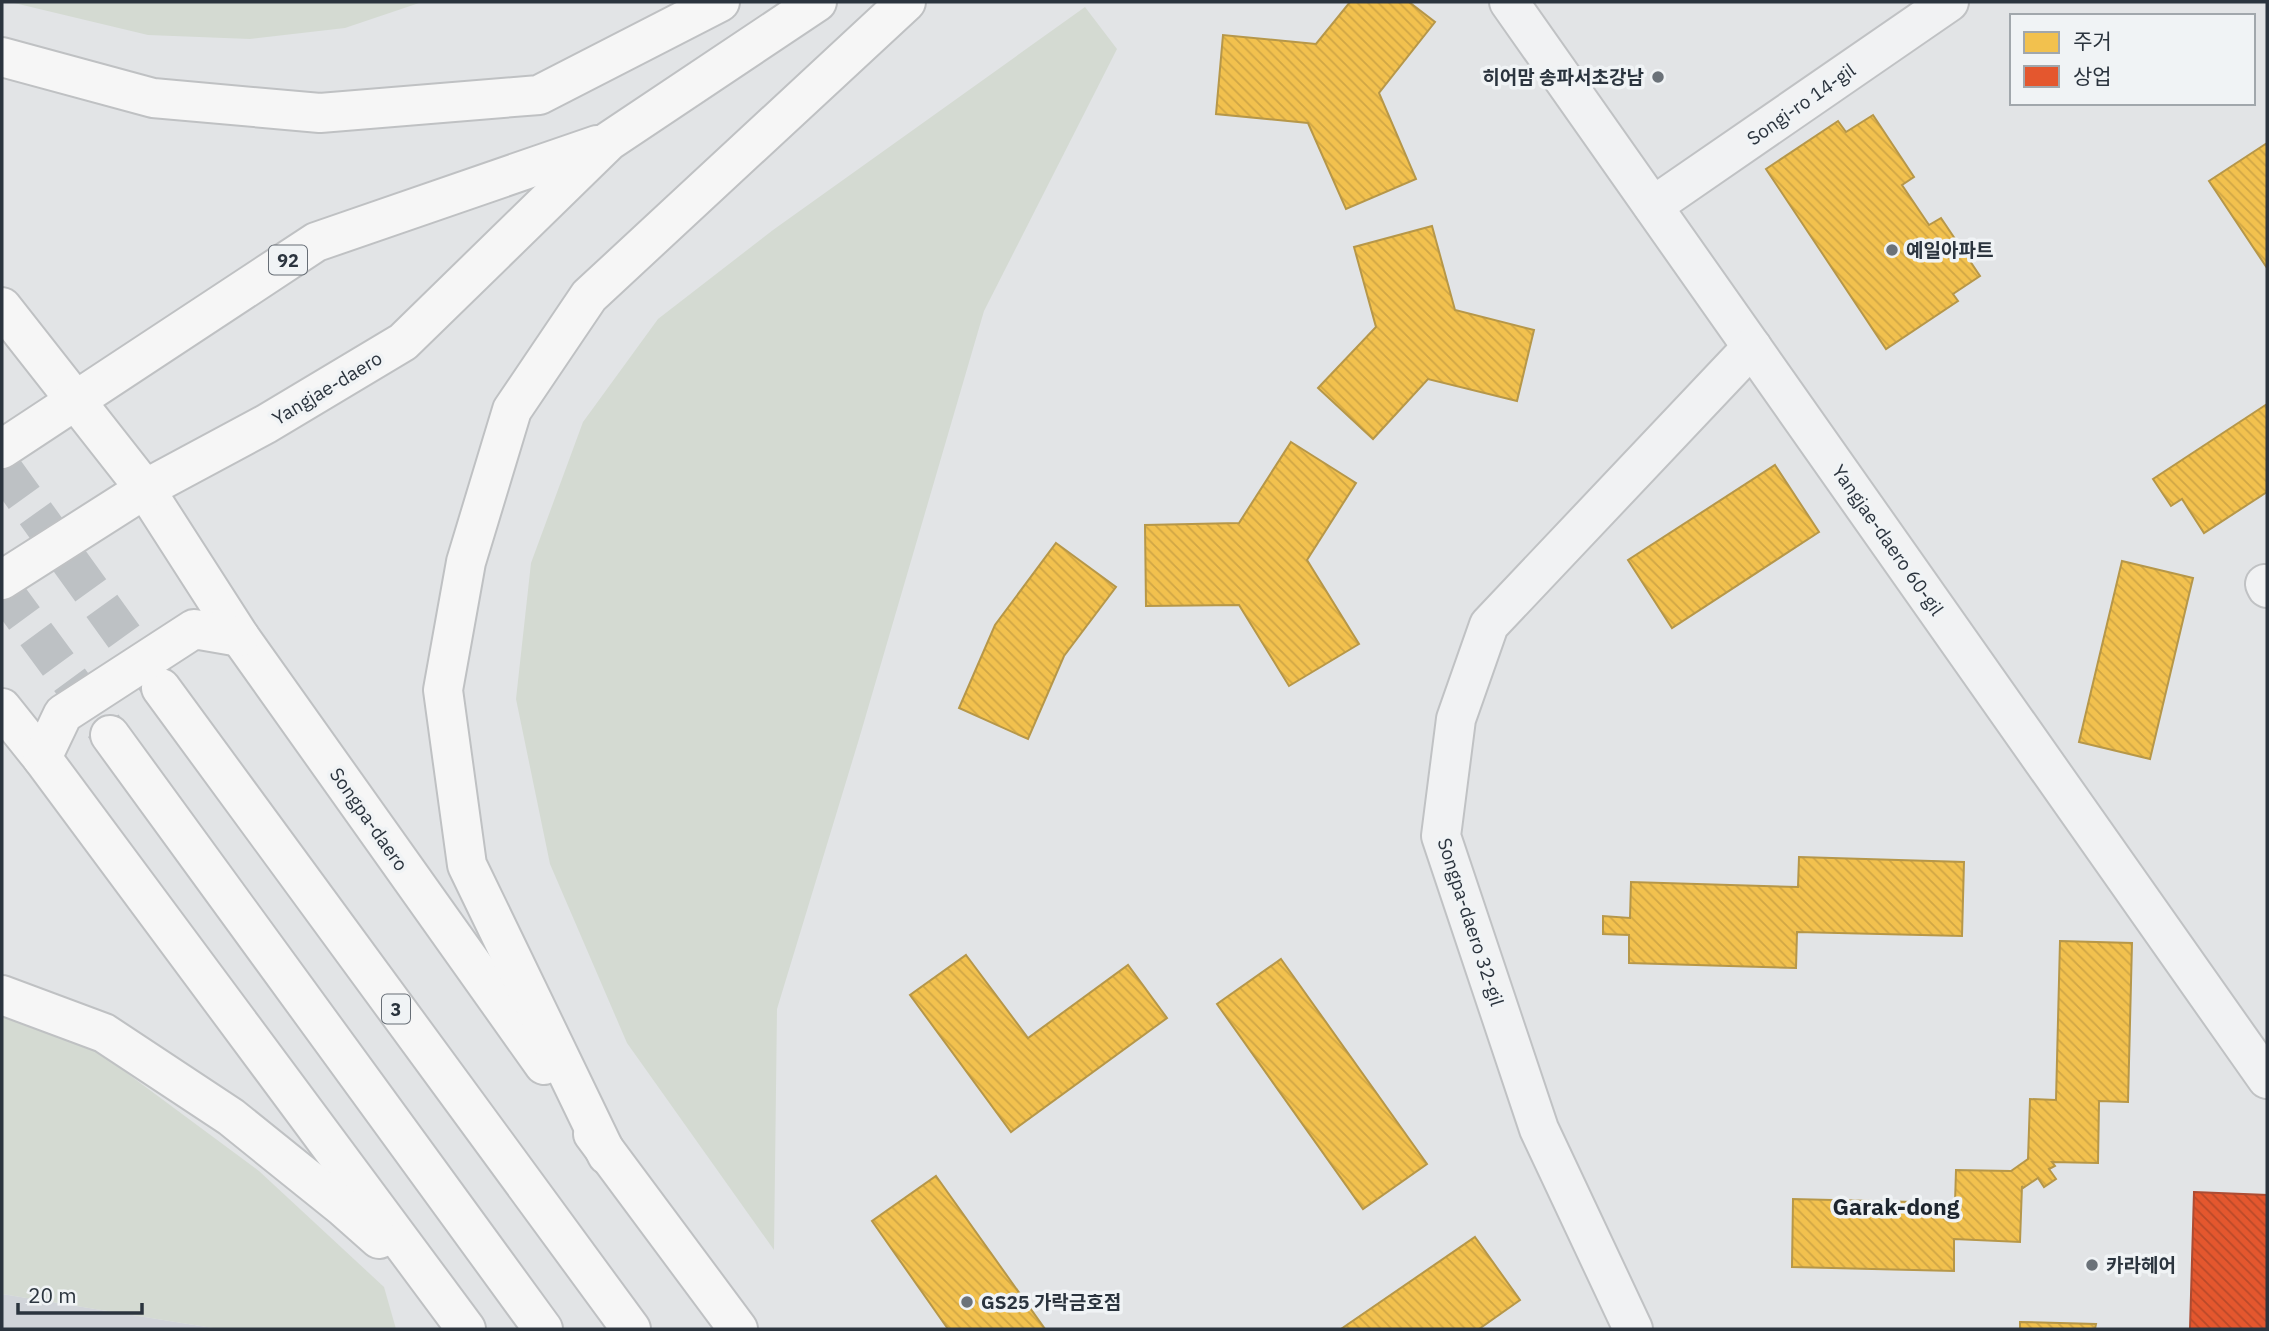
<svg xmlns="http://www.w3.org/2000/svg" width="2269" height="1331" font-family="'IBM Plex Sans','Noto Sans KR',sans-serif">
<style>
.built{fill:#d1d4d9}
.park{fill:#d4dad2}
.homes{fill:url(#homes-back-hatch);stroke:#b69749;stroke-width:2}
.shops{fill:url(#shops-back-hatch);stroke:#ac4c33;stroke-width:2}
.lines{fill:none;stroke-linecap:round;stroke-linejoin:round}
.primary-tunnel{stroke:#bdc1c4;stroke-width:38;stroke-dasharray:38 19;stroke-linecap:butt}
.minor-casing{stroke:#c0c2c4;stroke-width:42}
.primary-casing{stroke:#bfc1c3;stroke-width:42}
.minor{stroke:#f1f2f3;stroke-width:38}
.primary{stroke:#f6f6f6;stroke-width:38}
.poi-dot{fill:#6b7279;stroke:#f0f3f5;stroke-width:2.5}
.labels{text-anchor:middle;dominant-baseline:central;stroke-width:7;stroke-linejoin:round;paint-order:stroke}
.shield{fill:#f0f3f5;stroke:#666d75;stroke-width:2}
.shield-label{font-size:18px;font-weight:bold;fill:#2b343e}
.poi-label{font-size:19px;font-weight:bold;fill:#2b343e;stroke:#f0f3f5;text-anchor:start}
.street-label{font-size:19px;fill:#2b343e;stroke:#f0f3f5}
.quarter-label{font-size:23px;font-weight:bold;fill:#1d252e;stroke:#f0f3f5}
</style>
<defs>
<pattern id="homes-back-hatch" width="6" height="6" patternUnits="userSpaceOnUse" patternTransform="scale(1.75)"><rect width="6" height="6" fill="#f2c14e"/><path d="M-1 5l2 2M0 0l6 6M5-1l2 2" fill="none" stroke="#d0a645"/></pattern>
<pattern id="shops-back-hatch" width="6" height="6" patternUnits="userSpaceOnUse" patternTransform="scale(1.75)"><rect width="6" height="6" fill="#e4572e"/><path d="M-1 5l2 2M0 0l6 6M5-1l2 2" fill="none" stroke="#b94929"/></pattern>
</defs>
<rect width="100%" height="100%" fill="#e2e4e6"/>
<polygon class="built" points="2,1294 219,1329 2,1329"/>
<g class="park">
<polygon points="10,2 422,2 345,28 250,39 148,35"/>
<polygon points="1085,7 1117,49 984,311 859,739 777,1009 774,1250 627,1043 550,864 516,699 531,563 583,422 658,319 773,230"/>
<polygon points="2,1017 89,1045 259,1171 384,1287 396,1329 219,1329 2,1294"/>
</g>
<g class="homes">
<polygon points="1350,2 1409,2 1435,22 1379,93 1416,179 1346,209 1308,123 1216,114 1223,35 1316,44"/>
<polygon points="1873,115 1914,177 1902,185 1929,225 1941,218 1980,276 1953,294 1958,301 1886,349 1766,169 1838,121 1846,132"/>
<polygon points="2267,143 2267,268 2209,181"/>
<polygon points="1432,226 1455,310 1534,330 1517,401 1428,379 1373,439 1318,388 1376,327 1354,247"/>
<polygon points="2267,404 2267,492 2204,533 2182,499 2171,506 2153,479"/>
<polygon points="1291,442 1356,483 1307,560 1359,644 1289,686 1239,605 1146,606 1145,525 1239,523"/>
<polygon points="1775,465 1819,532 1672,628 1628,560"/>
<polygon points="1056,543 1116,587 1064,656 1028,739 959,708 995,625"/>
<polygon points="2122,561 2193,578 2150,759 2079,742"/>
<polygon points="1799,857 1964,862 1962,936 1797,932 1796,968 1629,963 1629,935 1603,934 1603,916 1630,918 1631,882 1798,887"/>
<polygon points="2060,941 2132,943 2128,1102 2099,1101 2098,1163 2052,1162 2055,1166 2049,1169 2056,1179 2044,1187 2038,1178 2023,1188 2022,1186 2020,1242 1954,1239 1954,1271 1792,1267 1793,1199 1955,1203 1956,1170 2011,1171 2028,1159 2030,1099 2056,1100"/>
<polygon points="966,955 1028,1038 1128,965 1167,1018 1011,1132 910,995"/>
<polygon points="1281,959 1427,1164 1363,1209 1217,1004"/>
<polygon points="936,1176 1045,1329 948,1329 872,1221"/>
<polygon points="1475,1237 1520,1300 1479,1329 1341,1329"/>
<polygon points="2020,1322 2096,1324 2095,1329 2020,1329"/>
</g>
<polygon class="shops" points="2194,1192 2267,1195 2267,1329 2190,1329"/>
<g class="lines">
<g class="primary-tunnel">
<polyline points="2,467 161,688"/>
<polyline points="2,588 110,735"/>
</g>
<g class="minor-casing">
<g id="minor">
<polyline points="1509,2 2267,1079"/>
<polyline points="1653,206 1949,2"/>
<polyline points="2265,584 2267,588"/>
<polyline points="1633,1329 1539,1129 1441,836 1456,719 1489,625 1752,347"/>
</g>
</g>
<g class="primary-casing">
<g id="primary">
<polyline points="2,57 153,98 320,113 539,95 720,2"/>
<polyline points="2,307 145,489 240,637 544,1065"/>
<polyline points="2,449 316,242 597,145"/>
<polyline points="2,580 145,489 266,424 403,342 609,141 817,2"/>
<polyline points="161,688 631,1329"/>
<polyline points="2,708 42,758 466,1329"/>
<polyline points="110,735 543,1329"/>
<polyline points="42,758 63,714 194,629 240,637"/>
<polyline points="2,995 104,1033 231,1117 344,1208 379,1239"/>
<polyline points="593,1134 738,1329"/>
<polyline points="607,1155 467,865 443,690 466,562 512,410 589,296 906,2"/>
</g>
</g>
<use href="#minor" class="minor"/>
<use href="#primary" class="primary"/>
</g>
<g class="poi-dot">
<circle cx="1658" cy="77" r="7"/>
<circle cx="1892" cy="250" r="7"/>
<circle cx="2092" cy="1265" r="7"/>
<circle cx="967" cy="1302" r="7"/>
</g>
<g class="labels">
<g class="shield">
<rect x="269" y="245.5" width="38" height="29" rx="5"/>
<rect x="382" y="994.5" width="28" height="29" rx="5"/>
</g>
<g class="shield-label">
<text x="288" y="260">92</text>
<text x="396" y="1009">3</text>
</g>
<g class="poi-label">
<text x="1644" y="77" text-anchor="end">히어맘 송파서초강남</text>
<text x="1906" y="250">예일아파트</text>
<text x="2106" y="1265">카라헤어</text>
<text x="981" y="1302">GS25 가락금호점</text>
</g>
<g class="street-label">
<text transform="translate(1801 104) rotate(-35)">Songi-ro 14-gil</text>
<text transform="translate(327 388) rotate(-31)">Yangjae-daero</text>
<text transform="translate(1888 540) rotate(55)">Yangjae-daero 60-gil</text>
<text transform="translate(369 819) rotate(55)">Songpa-daero</text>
<text transform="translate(1471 922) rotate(72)">Songpa-daero 32-gil</text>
</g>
<g class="quarter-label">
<text x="1896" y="1206">Garak-dong</text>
</g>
</g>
<rect width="2269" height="1331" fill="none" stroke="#2b343e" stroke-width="7"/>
<rect x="2010" y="14" width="245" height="91" fill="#f0f3f5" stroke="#a1a7ac" stroke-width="2"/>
<rect x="2024" y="32" width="35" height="21" fill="#f2c14e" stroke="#a1a7ac" stroke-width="2"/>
<text x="2073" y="49" font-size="21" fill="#2b343e">주거</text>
<rect x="2024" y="66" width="35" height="21" fill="#e4572e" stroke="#a1a7ac" stroke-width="2"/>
<text x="2073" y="84" font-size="21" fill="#2b343e">상업</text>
<path d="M18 1303v10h124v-10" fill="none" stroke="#2b343e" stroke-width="3.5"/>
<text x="28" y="1303" font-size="21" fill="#2b343e" stroke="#f0f3f5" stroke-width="5" paint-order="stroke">20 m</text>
</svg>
